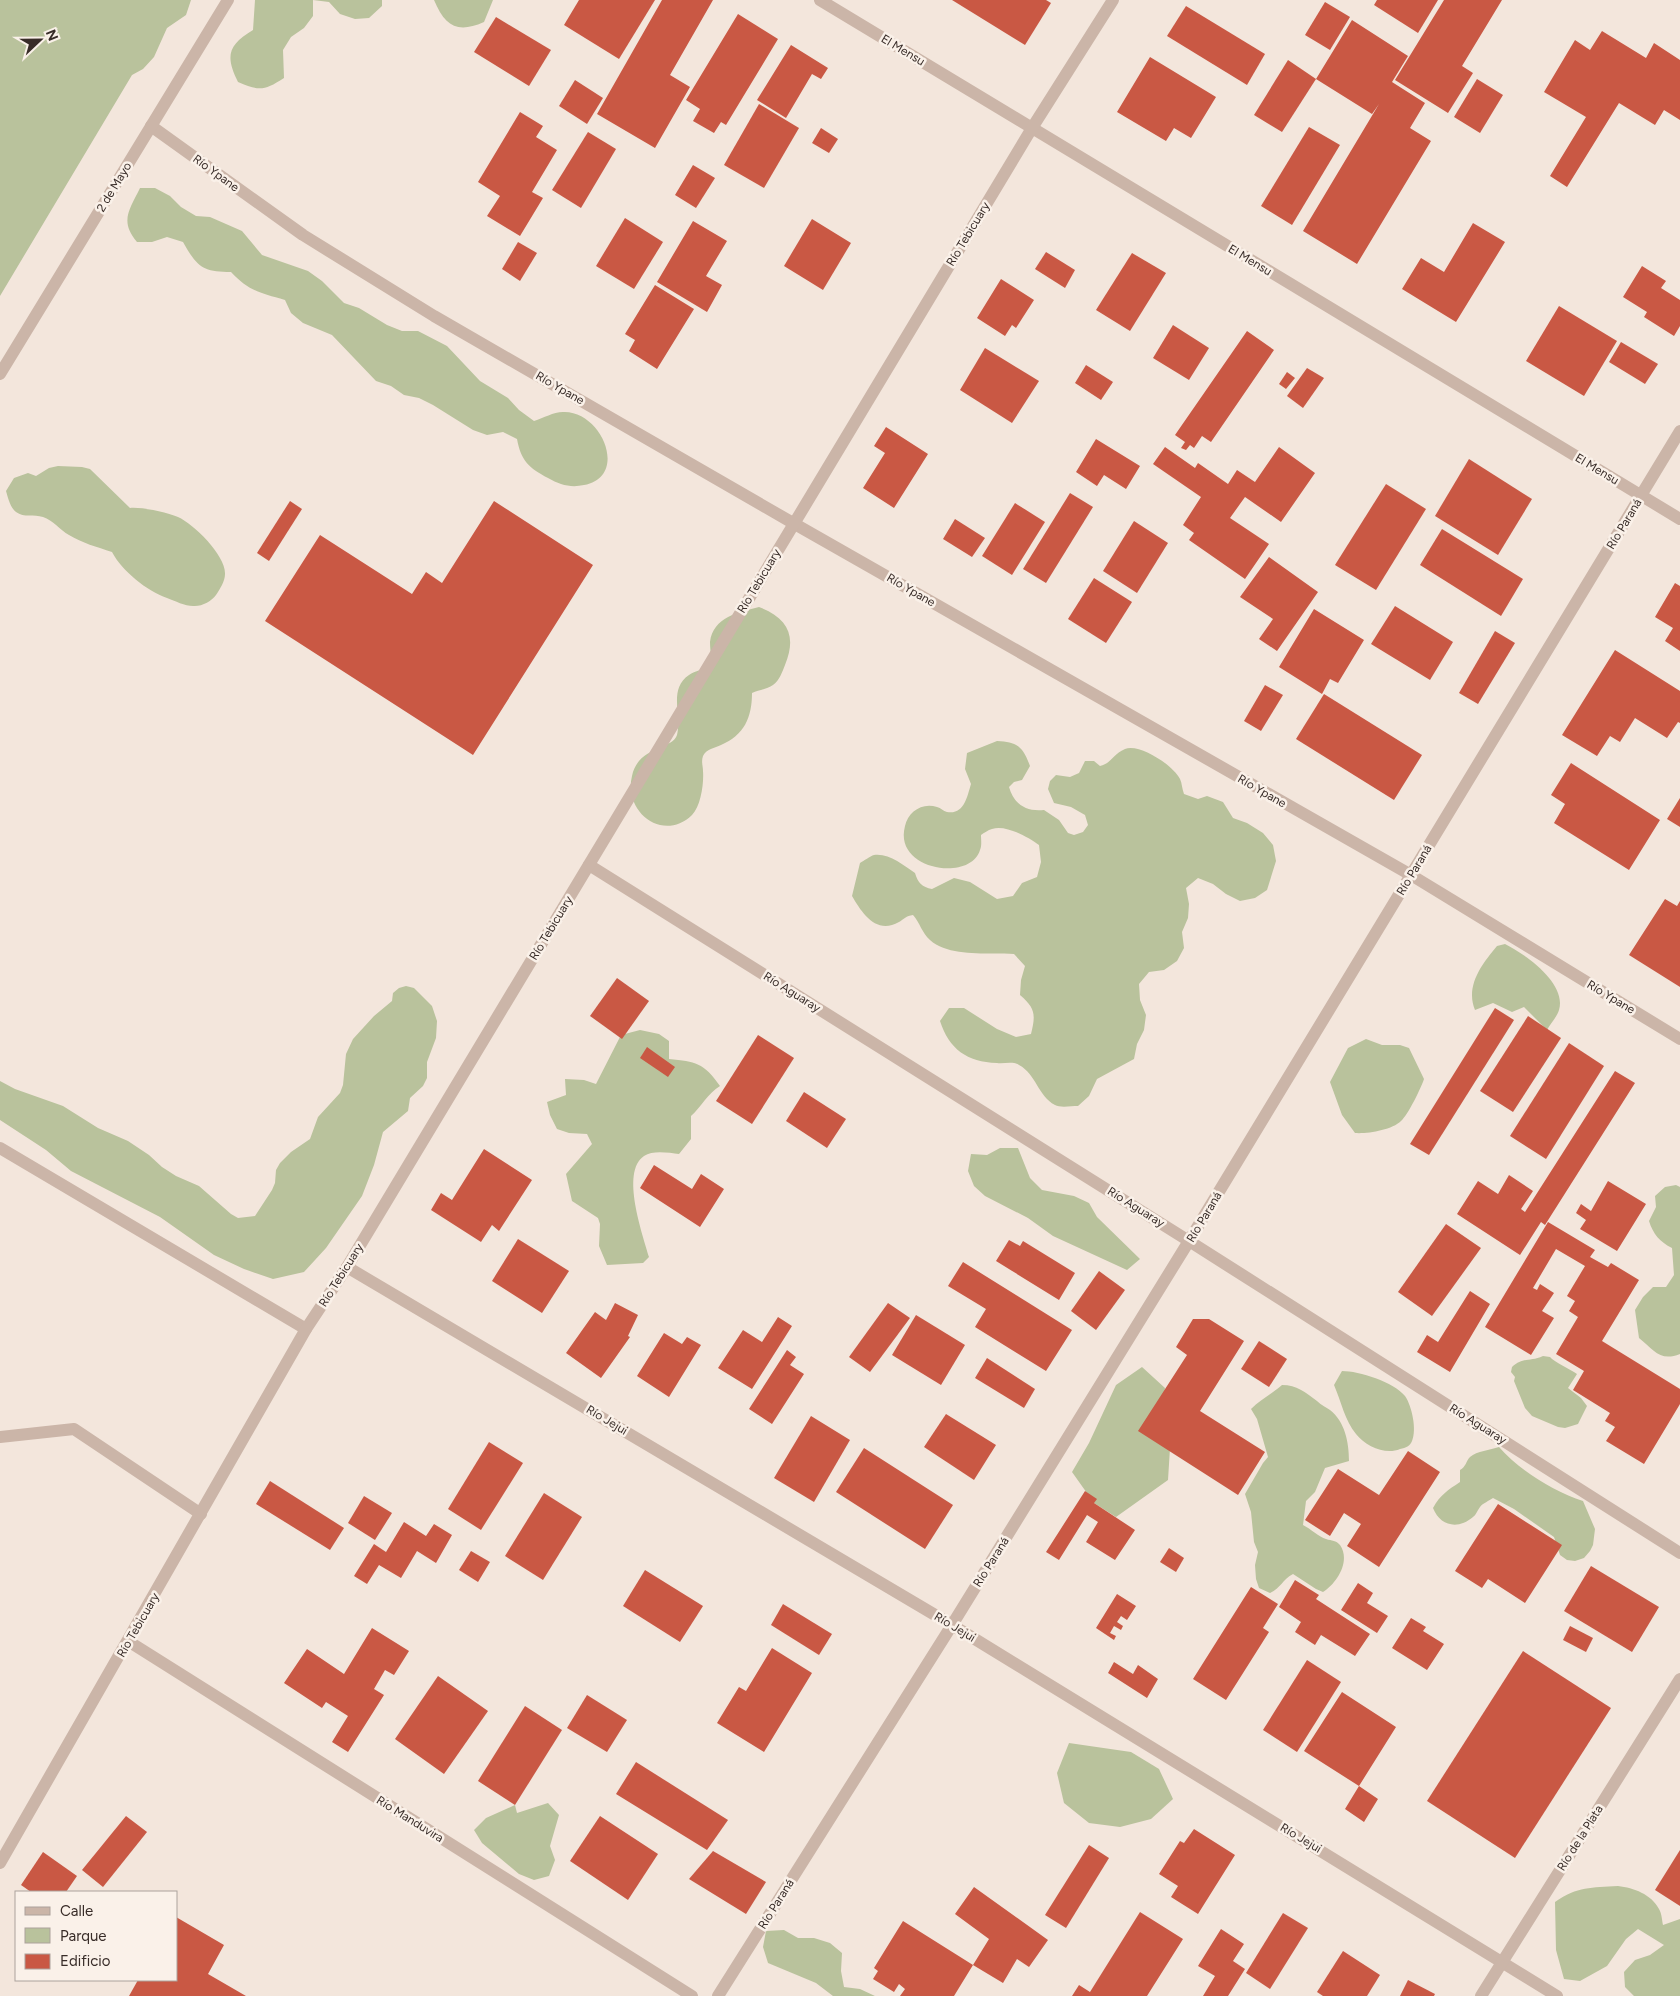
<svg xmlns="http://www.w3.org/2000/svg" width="1680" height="1996" font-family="Figtree,sans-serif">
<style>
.green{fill:#b9c29c}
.building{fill:#c95844}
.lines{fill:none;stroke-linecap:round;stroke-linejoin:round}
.minor{stroke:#cbb5a8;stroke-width:12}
.labels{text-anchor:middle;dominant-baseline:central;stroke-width:5;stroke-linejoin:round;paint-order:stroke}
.street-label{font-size:12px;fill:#382c28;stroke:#faf1e9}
</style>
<rect width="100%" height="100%" fill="#f3e6dc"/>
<g class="green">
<polygon points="0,0 191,0 186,15 167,28 154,57 143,69 132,75 0,296"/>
<path d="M255,0h127v6l-13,12 -14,1 -15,-5 -11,-12 -16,-2v16l-9,12 -13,9 -8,13 1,28c-20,13 -25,13 -46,4 -13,-26 -10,-37 15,-52z"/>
<path d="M434,0h59l-9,22c-27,12 -39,4 -50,-22z"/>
<path d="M140,188h15l15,8 11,11 15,9 14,1 32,14 20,24 46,16 14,10 22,22 15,5 28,17 15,6h16l29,15 33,35 28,17 11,12 15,11c10,-3 19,-9 29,-9 38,-2 67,64 21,73 -13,3 -24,0 -36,-7 -19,-10 -27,-17 -31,-39l-14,-7 -16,3 -14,-5 -40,-25 -14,-7 -15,-3 -13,-9 -15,-5 -44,-46 -29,-12 -12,-10 -6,-13c-25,-7 -36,-9 -54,-28 -28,0 -34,-5 -48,-30l-16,-5 -15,5h-15c-18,-21 -7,-33 3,-54z"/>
<path d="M58,466l24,1 8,2 40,39c12,-1 36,4 48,9 16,7 48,39 47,57 0,7 -5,15 -9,21 -4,6 -15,12 -23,11 -8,0 -18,-5 -26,-8 -20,-7 -45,-27 -55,-46 -15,-5 -30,-9 -43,-17 -9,-5 -16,-15 -26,-18 -9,-3 -19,1 -27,-5 -6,-5 -8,-14 -10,-21l8,-13 14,-5 8,3 13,-8z"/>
<path d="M759,607c29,11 38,29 26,58 -3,7 -5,15 -12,20 -6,4 -14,5 -21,8 0,25 -8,42 -31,52 -6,3 -15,4 -18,11 -2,6 0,10 0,15 1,12 -2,35 -11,44 -29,28 -69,-3 -60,-39 6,-30 40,-26 45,-41 5,-20 -9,-46 12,-60 6,-4 15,-6 21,-9 2,-8 0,-16 0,-24 3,-25 29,-30 49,-35z"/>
<path d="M997,741c21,1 26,6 33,25l-8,14 -8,2 -5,5c5,18 18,25 35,23l15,10 9,13 6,2 9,-3 5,-7 -3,-10 -14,-8 -17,-4 -6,-14 2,-8 6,-6 14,2 9,-4 6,-12h9l6,5c12,-3 13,-12 25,-17 14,-6 48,16 55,30 2,4 2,10 4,15l14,5 9,-3 16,6 10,16 14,5 16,10 10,12 3,16 -9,29 -12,8 -15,3 -14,-7 -13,-10 -15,-6 -12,10 3,16 -1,14 -6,14 2,16 -7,13 -13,9 -15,2 -10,12 1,16 6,15 -2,15 -7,14 -3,15 -37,20 -8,17 -11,10c-7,0 -18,2 -23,-1 -17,-9 -19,-31 -36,-40 -6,-4 -15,-1 -22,-2 -30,-1 -48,-14 -57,-42l9,-13h15l33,21 19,8 15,-3c5,-20 4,-26 -11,-39l1,-15 4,-14 -11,-12c-24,-2 -64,4 -84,-14 -8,-7 -10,-17 -17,-25 -7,1 -9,4 -14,7 -23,13 -37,-9 -47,-26l8,-33c4,-2 10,-7 14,-8 15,-2 29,10 41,18 3,10 7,14 17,16l22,-11 16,4 27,17 16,-3 9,-13 15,-6 4,-15 -2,-17c-11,-8 -34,-21 -47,-16 -4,1 -8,4 -11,6 0,4 1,11 -1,15 -9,32 -87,21 -75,-24 3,-14 17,-24 32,-19 4,1 6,4 10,5 17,3 20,-15 24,-28l-6,-15 2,-16z"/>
<path d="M1505,944c20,10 62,39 54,66 -2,7 -9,14 -12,20l-23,-23 -12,5 -19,-9 -18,7c-10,-24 7,-46 22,-64z"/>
<polygon points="406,986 414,988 432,1006 437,1021 436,1038 427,1062 427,1078 423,1086 410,1098 408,1111 383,1132 374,1165 362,1196 326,1248 304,1272 273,1279 244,1269 214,1255 160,1217 71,1171 46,1150 0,1120 0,1081 15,1089 63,1106 98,1128 128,1141 149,1155 162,1167 176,1176 199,1186 231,1214 238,1218 255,1216 272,1190 275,1183 276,1170 280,1163 291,1152 310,1139 318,1117 340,1093 343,1085 346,1054 353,1039 374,1016 392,1001 393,993 399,988"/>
<path d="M640,1030l19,4 10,7v18c27,3 34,3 51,27 -12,7 -19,21 -29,30v23l-12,15c-10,-1 -26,-4 -35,2 -24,16 -1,79 5,101l-6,6 -36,2 -8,-19 1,-22 -2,-6 -26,-17 -6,-27 26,-30 -5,-10 -18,-1 -12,-4 -7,-14 -3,-13 19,-7 -1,-16 19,1 12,4 25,-49z"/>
<path d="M1366,1039l16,6h18l9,3 15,31c-3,9 -16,36 -23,42 -9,9 -34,13 -46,12l-13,-18 -12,-33 18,-34z"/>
<polygon points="1000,1148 1018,1148 1030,1178 1042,1190 1074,1196 1089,1203 1097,1217 1140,1259 1127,1270 1053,1236 1028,1218 985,1196 974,1186 968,1171 971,1154 987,1155"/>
<path d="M1676,1185l4,2v167c-20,8 -26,-4 -41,-16l-4,-28 8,-13 10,-10h13l8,-12 -2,-27c-12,-6 -19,-14 -23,-27l7,-14 -1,-11 10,-9z"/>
<path d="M1543,1356l7,1c4,5 20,12 27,17l-9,14 13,10 6,8 -9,18 -13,4 -7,-1 -26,-11 -7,-8 -11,-27 1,-4 -4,-5 1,-5c11,-10 18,-5 31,-11z"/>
<polygon points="1142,1367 1165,1388 1161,1418 1170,1448 1168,1480 1116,1517 1094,1503 1072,1472 1089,1443 1116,1385"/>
<path d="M1342,1371c17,0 52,11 63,25 7,10 12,34 7,45 -2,5 -6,7 -12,8 -14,6 -34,-2 -44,-15 -11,-13 -15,-33 -22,-49z"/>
<path d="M1282,1385c15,0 23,7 35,16 4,4 9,6 13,9 15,12 19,32 19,51l-24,7 -10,24 -9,9 -3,24c8,4 16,12 23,14 6,2 10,1 14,6 11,16 -3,38 -17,47l-7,-3 -23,-15c-11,6 -12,14 -23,19l-11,-5 -3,-9 -1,-14 3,-13 -4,-10 -3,-30 -6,-18 18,-31 5,-6 -11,-38 -6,-10c10,-10 21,-15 31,-24z"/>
<path d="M1499,1447c20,23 55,45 84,54l12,28 -2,16 -3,6 -6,7 -9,3 -8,-1 -7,-5 -6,-18 -40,-28 -21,-11c-4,3 -10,5 -13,9 -3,4 -4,8 -7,10 -15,13 -33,9 -40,-9 7,-13 15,-18 27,-26v-12c6,-3 6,-9 10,-13 7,-6 20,-7 29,-10z"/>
<polygon points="1069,1743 1131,1752 1159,1769 1173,1799 1151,1819 1120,1827 1089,1823 1064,1803 1057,1773"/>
<polygon points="548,1803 559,1815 550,1846 555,1860 549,1876 534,1880 519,1874 482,1843 474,1830 486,1818 515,1805 517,1813"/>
<path d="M1618,1886c16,2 33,8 41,23 3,5 3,12 4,16l17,-6v77h-46l-9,-9 -1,-15 11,-12 15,-5 14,-10 -26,-16 -12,10 -19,27 -27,15 -16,-2 -8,-29 -1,-48c23,-16 36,-14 63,-16z"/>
<polygon points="784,1930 798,1938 814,1938 830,1943 842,1953 841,1971 844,1987 860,1989 875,1996 833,1996 816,1983 768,1963 763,1947 766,1931"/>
</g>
<g class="building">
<polygon points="579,0 655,0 619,59 564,25"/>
<polygon points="662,0 713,0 670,75 690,87 655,148 597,114"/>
<polygon points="952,0 1046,0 1051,3 1025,45"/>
<polygon points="1377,0 1438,0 1418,33 1374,5"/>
<polygon points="1444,0 1502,0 1462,66 1473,73 1448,113 1395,80"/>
<polygon points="1325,2 1350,17 1330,50 1305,35"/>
<polygon points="1186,6 1265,54 1247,85 1167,36"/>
<polygon points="738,14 778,39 726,125 721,122 714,133 693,121 700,109 686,100"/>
<polygon points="496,17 551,50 529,86 474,52"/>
<polygon points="1352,20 1408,56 1392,82 1425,103 1410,128 1431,141 1357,264 1303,231 1379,104 1372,114 1316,79"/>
<polygon points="1602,31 1646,58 1654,43 1680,60 1680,120 1664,110 1655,125 1619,103 1567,187 1550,176 1586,117 1544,92 1575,40 1590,50"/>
<polygon points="791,45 828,68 821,79 812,74 786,118 757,100"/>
<polygon points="1150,57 1216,97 1191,138 1174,128 1166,141 1117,112"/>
<polygon points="1288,60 1316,79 1282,132 1254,115"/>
<polygon points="1477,79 1503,95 1480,133 1454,117"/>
<polygon points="575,80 603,98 587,124 559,106"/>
<polygon points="759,104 799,128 764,188 724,165"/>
<polygon points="520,112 543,126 536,137 557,150 532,192 543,198 520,236 487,216 500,196 478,182"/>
<polygon points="1309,127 1340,145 1292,225 1261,206"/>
<polygon points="821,128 838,139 829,153 812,143"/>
<polygon points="588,132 616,149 581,208 552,190"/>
<polygon points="693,165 715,178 696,208 675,195"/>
<polygon points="625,218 663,242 634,289 596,266"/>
<polygon points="812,219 851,243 823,290 784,266"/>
<polygon points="693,221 727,241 706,276 722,285 707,312 657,282"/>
<polygon points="1473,223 1505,242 1456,322 1402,289 1421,258 1444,272"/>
<polygon points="518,242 537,253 520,281 502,269"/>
<polygon points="1046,252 1075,270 1065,288 1035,269"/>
<polygon points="1132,253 1166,273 1130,331 1096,310"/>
<polygon points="1642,266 1666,281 1661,288 1680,300 1680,326 1674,336 1644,317 1647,312 1623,297"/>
<polygon points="1001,279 1034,300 1016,328 1012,325 1005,336 977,318"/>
<polygon points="655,285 694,309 657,369 629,351 635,340 625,334"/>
<polygon points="1559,306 1617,341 1584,396 1526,361"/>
<polygon points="1173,325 1209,348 1189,380 1153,358"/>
<polygon points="1247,331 1274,350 1211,442 1202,436 1194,448 1190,445 1186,450 1181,448 1185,442 1175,435"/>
<polygon points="1621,342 1658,364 1645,384 1609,362"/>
<polygon points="985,348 1039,381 1012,423 960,390"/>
<polygon points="1086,365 1113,382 1101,400 1075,383"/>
<polygon points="1307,368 1324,378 1303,408 1287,396"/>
<polygon points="1287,372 1295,378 1286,389 1279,384"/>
<polygon points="886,427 928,454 894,508 863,488 885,453 874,446"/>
<polygon points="1096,439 1140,466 1126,489 1104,475 1097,486 1076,472"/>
<polygon points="1165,447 1195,468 1198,463 1228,484 1237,470 1255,482 1279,447 1315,473 1281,522 1245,497 1230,518 1269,544 1245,579 1189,540 1194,533 1183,525 1201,497 1153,464"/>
<polygon points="1469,459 1532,499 1498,555 1435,516"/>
<polygon points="1386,484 1426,509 1376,590 1335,565"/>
<polygon points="1070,493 1093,507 1046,583 1023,569"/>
<polygon points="290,501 302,509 269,561 257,553"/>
<polygon points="494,501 593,565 473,755 265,621 320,535 412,594 426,572 442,583"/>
<polygon points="1015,503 1045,522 1012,575 982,556"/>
<polygon points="955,519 985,538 972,557 943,539"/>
<polygon points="1134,521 1168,543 1137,593 1103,571"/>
<polygon points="1442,529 1523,579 1501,616 1420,565"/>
<polygon points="1269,557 1318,592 1277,651 1259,639 1273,619 1240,597"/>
<polygon points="1094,578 1132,602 1106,643 1068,619"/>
<polygon points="1675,583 1680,586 1680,651 1665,641 1673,628 1655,617"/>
<polygon points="1395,606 1453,642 1430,680 1371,644"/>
<polygon points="1314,609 1364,640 1338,683 1330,679 1322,694 1279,667"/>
<polygon points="1495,631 1515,643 1478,704 1459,693"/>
<polygon points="1615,650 1680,691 1680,723 1678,722 1667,738 1635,718 1620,742 1610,736 1597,756 1562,735"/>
<polygon points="1265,685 1283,695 1261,731 1244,721"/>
<polygon points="1324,694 1422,755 1394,800 1296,739"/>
<polygon points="1571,763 1660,820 1629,870 1554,823 1565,804 1551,795"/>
<polygon points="1680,798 1680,827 1667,819"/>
<polygon points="1665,899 1677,906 1680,901 1680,987 1629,955"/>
<polygon points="617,978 649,1001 622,1039 590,1016"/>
<polygon points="1495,1008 1514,1020 1429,1155 1410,1144"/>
<polygon points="1528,1016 1561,1038 1513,1112 1480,1091"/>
<polygon points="758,1035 794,1058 752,1124 716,1101"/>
<polygon points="1569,1043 1604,1066 1546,1159 1510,1136"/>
<polygon points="647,1047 675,1067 668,1077 640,1058"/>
<polygon points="1615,1071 1635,1083 1545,1225 1541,1222 1520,1255 1457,1214 1478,1181 1498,1194 1509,1175 1533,1191 1521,1209 1525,1212"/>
<polygon points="804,1092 846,1119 827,1148 786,1121"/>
<polygon points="484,1149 532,1180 499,1231 492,1225 481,1242 431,1210 441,1193 452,1200"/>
<polygon points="654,1165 692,1189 701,1174 724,1189 700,1227 640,1188"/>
<polygon points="1608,1181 1646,1204 1617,1251 1580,1229 1586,1220 1576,1213 1581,1204 1591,1211"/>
<polygon points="1548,1222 1595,1250 1590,1257 1608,1267 1611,1263 1639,1280 1602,1341 1680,1389 1680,1404 1644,1464 1606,1441 1615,1427 1605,1421 1610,1413 1573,1390 1584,1371 1556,1354 1578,1317 1569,1311 1575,1301 1567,1296 1585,1266 1556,1249 1533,1288 1537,1290 1540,1284 1554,1293 1542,1311 1554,1318 1531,1355 1485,1327"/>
<polygon points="1446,1224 1481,1248 1432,1316 1398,1292"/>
<polygon points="518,1239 569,1271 542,1313 492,1281"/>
<polygon points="1009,1240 1020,1246 1023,1241 1075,1273 1059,1300 996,1261"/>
<polygon points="963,1262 1072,1330 1046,1371 975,1327 986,1309 948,1286"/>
<polygon points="1099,1271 1125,1290 1096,1330 1071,1311"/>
<polygon points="1470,1291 1490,1304 1450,1372 1417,1352 1427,1335 1438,1342"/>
<polygon points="615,1303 638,1315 628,1336 630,1337 601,1378 566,1353 595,1312 606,1320"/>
<polygon points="888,1303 910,1318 870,1372 849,1357"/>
<polygon points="916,1315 965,1345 941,1385 892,1355"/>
<polygon points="778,1317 792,1326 752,1389 718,1368 743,1330 762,1342"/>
<polygon points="1193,1319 1209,1319 1244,1341 1200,1411 1265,1452 1238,1495 1138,1431 1187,1355 1176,1347"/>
<polygon points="664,1333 682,1344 687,1337 701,1345 669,1397 637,1376"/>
<polygon points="1259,1341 1287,1359 1269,1387 1241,1369"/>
<polygon points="787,1350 796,1357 790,1365 804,1374 772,1424 749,1409"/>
<polygon points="987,1358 1035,1389 1024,1408 975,1378"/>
<polygon points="946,1414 996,1445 974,1480 924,1447"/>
<polygon points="811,1416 850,1440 814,1502 774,1478"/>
<polygon points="489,1442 523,1463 481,1530 448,1509"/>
<polygon points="864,1448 953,1505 925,1549 836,1492"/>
<polygon points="1408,1451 1440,1472 1379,1567 1347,1546 1361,1524 1344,1513 1330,1536 1305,1520 1338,1469 1379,1495"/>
<polygon points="270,1481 344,1528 330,1550 256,1504"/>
<polygon points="1085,1491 1097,1499 1094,1503 1135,1530 1115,1560 1086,1542 1098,1522 1087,1515 1059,1560 1046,1552"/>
<polygon points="544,1493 582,1517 543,1580 505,1556"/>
<polygon points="364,1496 392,1513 375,1540 348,1523"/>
<polygon points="1498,1504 1562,1545 1525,1603 1488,1579 1482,1588 1455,1571"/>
<polygon points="404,1522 426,1536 434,1524 452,1535 436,1563 417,1551 401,1578 379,1565 367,1584 354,1576 374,1544 386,1552"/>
<polygon points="1169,1548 1184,1558 1176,1572 1160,1562"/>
<polygon points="471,1551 490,1562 478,1582 459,1570"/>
<polygon points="1591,1566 1659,1607 1632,1652 1564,1611"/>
<polygon points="645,1570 703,1606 680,1642 623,1606"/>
<polygon points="1295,1580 1319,1595 1316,1599 1370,1634 1355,1656 1321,1635 1315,1645 1295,1632 1301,1622 1279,1607"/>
<polygon points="1358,1583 1373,1593 1367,1603 1388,1616 1377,1633 1341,1610"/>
<polygon points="1251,1587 1278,1604 1263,1628 1269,1632 1226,1700 1193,1679"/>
<polygon points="1117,1594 1136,1606 1127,1620 1121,1616 1117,1622 1123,1626 1121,1630 1114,1626 1110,1633 1116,1636 1114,1640 1096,1628"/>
<polygon points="783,1604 832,1634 819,1655 771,1625"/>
<polygon points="1411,1618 1426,1627 1423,1631 1444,1644 1427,1670 1392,1648"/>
<polygon points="1570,1626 1593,1638 1586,1652 1563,1640"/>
<polygon points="372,1628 409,1651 394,1675 385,1670 374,1689 384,1695 348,1752 332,1742 348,1716 326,1702 322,1708 284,1683 307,1649 344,1674"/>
<polygon points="772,1648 812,1673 764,1752 717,1723 739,1687 746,1691"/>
<polygon points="1523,1651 1611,1708 1515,1858 1427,1801"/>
<polygon points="1307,1660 1341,1682 1297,1752 1263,1730"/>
<polygon points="1114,1662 1133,1674 1138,1665 1158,1679 1147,1698 1108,1673"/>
<polygon points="438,1676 488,1711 444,1774 395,1739"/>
<polygon points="1342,1692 1396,1727 1359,1786 1378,1799 1364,1822 1345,1809 1359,1786 1304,1751"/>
<polygon points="587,1695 627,1720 607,1752 567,1728"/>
<polygon points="525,1706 562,1730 515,1805 478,1781"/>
<polygon points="636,1762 728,1820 707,1850 616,1794"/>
<polygon points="126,1816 147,1832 103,1887 82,1870"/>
<polygon points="600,1816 658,1854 628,1900 570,1861"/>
<polygon points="1194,1829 1235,1855 1198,1914 1171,1897 1178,1886 1159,1874 1180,1841 1184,1843"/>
<polygon points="1089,1845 1109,1858 1066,1928 1045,1915"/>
<polygon points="1680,1850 1680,1906 1655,1890"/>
<polygon points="713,1851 766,1882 746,1914 689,1879"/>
<polygon points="43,1852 77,1876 66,1892 31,1892 21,1885"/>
<polygon points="974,1887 1048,1940 1029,1967 1017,1959 1003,1983 973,1965 954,1996 900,1996 905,1989 899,1984 894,1992 873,1979 878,1971 874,1968 903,1921 973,1965 989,1939 955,1914"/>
<polygon points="1140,1912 1183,1939 1147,1996 1072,1996 1079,1985 1090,1992"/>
<polygon points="1283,1913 1308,1928 1270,1989 1246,1973"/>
<polygon points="176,1917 224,1945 208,1974 246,1996 129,1996 138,1980 176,1980"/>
<polygon points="1221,1929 1244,1944 1233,1961 1245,1969 1228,1996 1203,1996 1215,1976 1198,1966"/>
<polygon points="1343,1951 1380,1975 1367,1996 1323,1996 1317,1992"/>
<polygon points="1408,1980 1435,1994 1434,1996 1400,1996"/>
</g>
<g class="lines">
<g class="minor">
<polyline points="820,0 1680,519"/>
<polyline points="151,126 303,235 434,316 793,523 1411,875 1680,1039"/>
<polyline points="0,374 228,0"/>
<polyline points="589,865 1189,1241 1680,1553"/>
<polyline points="0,1148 306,1329"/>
<polyline points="347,1267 952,1625 1557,1996"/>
<polyline points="0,1437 74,1429 201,1514"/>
<polyline points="128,1641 692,1996"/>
<polyline points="0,1863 306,1329 347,1267 1032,128 1113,0"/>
<polyline points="718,1996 952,1625 1189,1241 1680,431"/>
<polyline points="1481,1996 1680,1679"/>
</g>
</g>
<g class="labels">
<g class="street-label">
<text transform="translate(903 50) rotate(31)">El Mensu</text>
<text transform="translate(216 173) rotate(36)">Río Ypane</text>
<text transform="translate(114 187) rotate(-59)">2 de Mayo</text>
<text transform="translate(968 234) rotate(-59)">Río Tebicuary</text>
<text transform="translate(1250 260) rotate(31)">El Mensu</text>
<text transform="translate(560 388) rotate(30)">Río Ypane</text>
<text transform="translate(1597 469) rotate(31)">El Mensu</text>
<text transform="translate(1624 524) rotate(-59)">Río Paraná</text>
<text transform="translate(759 581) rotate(-59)">Río Tebicuary</text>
<text transform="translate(911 590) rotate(30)">Río Ypane</text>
<text transform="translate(1262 791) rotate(30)">Río Ypane</text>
<text transform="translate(1414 870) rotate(-59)">Río Paraná</text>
<text transform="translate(551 928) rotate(-59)">Río Tebicuary</text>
<text transform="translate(792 992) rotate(32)">Río Aguaray</text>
<text transform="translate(1611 997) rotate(31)">Río Ypane</text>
<text transform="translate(1136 1207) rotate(32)">Río Aguaray</text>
<text transform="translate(1204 1217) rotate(-59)">Río Paraná</text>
<text transform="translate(341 1275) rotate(-58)">Río Tebicuary</text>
<text transform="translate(607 1420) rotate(31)">Río Jejui</text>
<text transform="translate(1478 1424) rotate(32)">Río Aguaray</text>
<text transform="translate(991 1562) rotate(-58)">Río Paraná</text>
<text transform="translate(138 1625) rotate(-60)">Río Tebicuary</text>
<text transform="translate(955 1627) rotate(31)">Río Jejui</text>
<text transform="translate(410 1819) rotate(32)">Río Manduvira</text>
<text transform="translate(1301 1838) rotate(31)">Río Jejui</text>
<text transform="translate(1580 1838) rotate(-58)">Río de la Plata</text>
<text transform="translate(776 1904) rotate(-58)">Río Paraná</text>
</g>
</g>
<rect x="15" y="1891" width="162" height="90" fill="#faf1e9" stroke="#aca29c"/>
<rect x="25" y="1907" width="25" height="8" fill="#cbb5a8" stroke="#aca29c"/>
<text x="60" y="1916" font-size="15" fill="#382c28">Calle</text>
<rect x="25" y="1928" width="25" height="15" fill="#b9c29c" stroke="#aca29c"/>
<text x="60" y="1941" font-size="15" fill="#382c28">Parque</text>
<rect x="25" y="1954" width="25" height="15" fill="#c95844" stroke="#aca29c"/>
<text x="60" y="1966" font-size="15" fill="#382c28">Edificio</text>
<g transform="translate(40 40) rotate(68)" stroke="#faf1e9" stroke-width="4" paint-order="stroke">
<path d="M0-4L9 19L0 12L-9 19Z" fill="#382c28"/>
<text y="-8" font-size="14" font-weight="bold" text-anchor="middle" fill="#382c28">N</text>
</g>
</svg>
